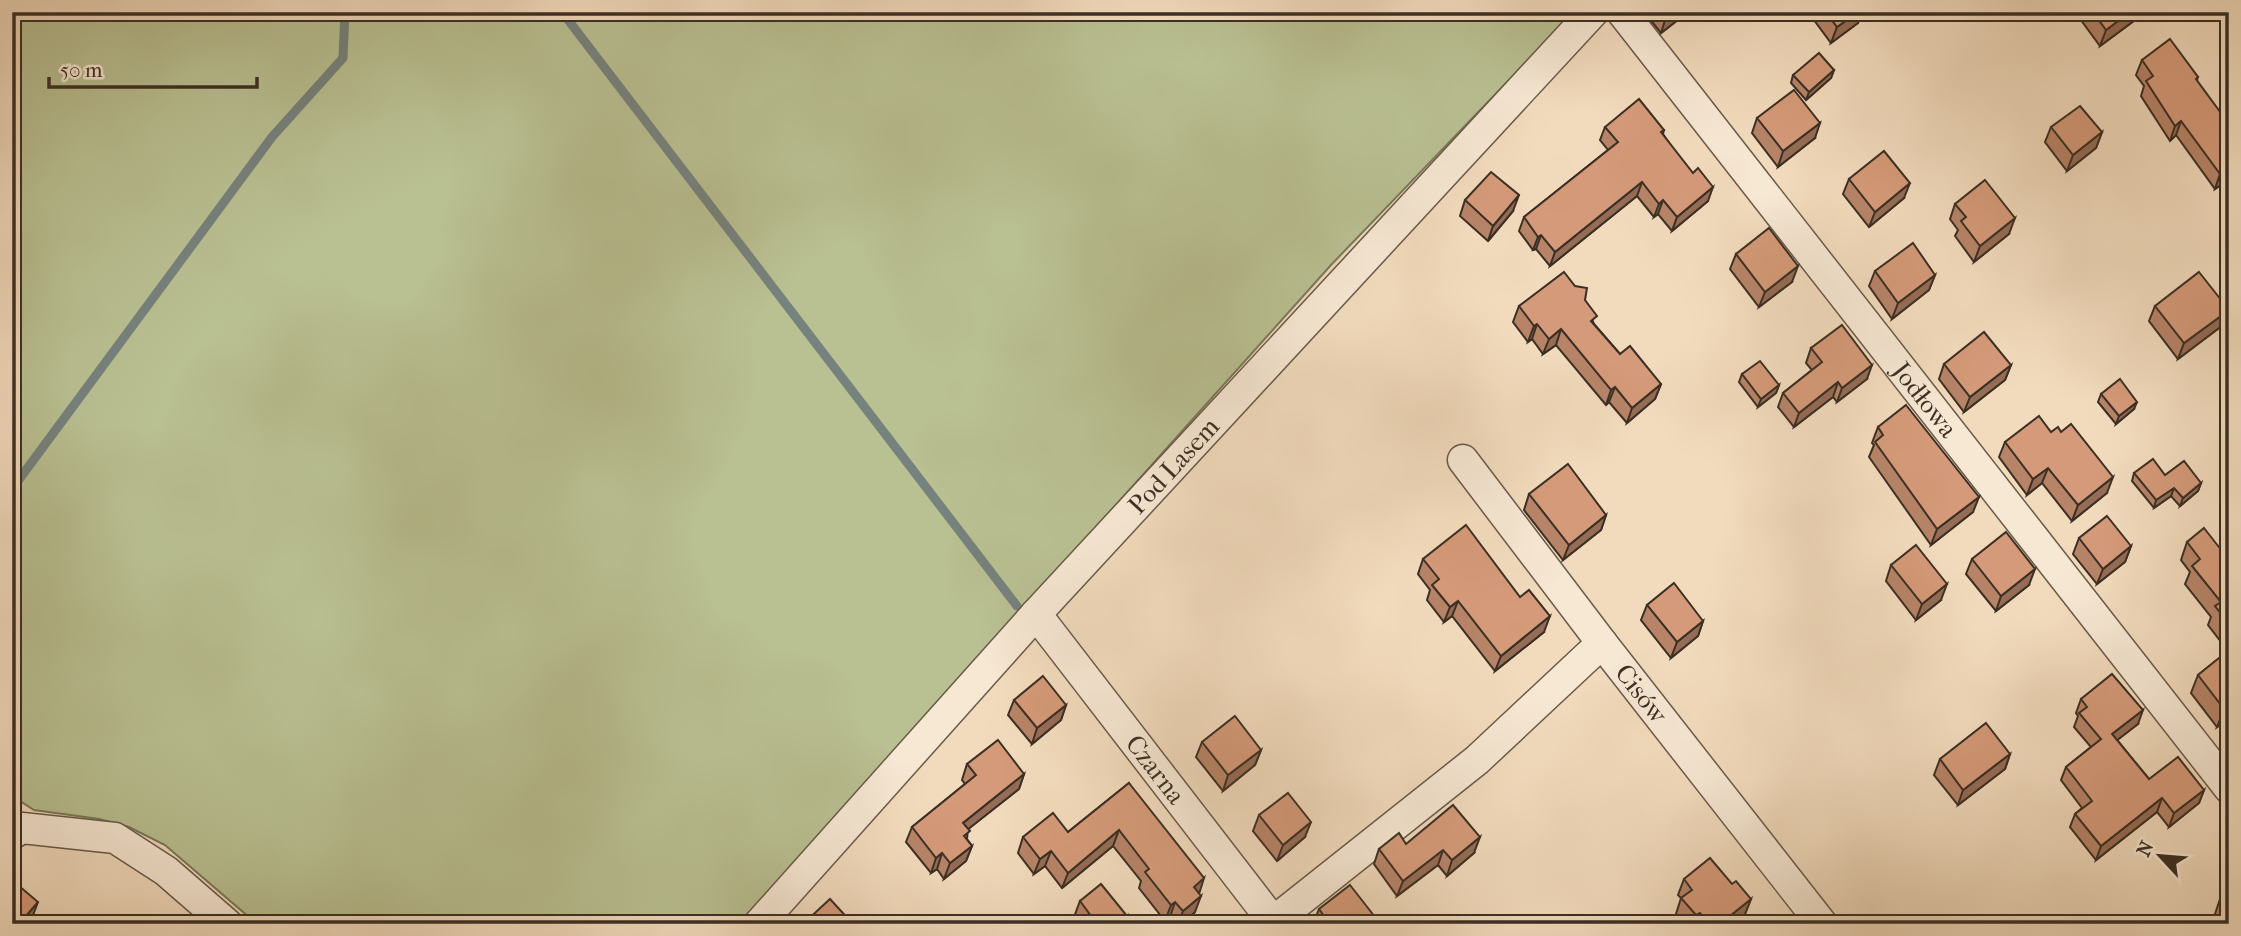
<svg xmlns="http://www.w3.org/2000/svg" width="2241" height="936" font-family="'IM FELL French Canon',serif">
<style>
.green{fill:#b9c092;stroke:#7a785b;stroke-width:2}
.lines{fill:none;stroke-linecap:round;stroke-linejoin:round}
.stream{stroke:#76827d;stroke-width:9}
.minor-casing{stroke:#695a4a;stroke-width:33}
.minor{stroke:#f7e8d4;stroke-width:30}
.wall{fill:#b78468;stroke:#3b2f24;stroke-width:2}
.shaded-wall{fill:#956c55;stroke:#3b2f24;stroke-width:2}
.building{fill:#d59a79;stroke:#3b2f24;stroke-width:2}
.labels{text-anchor:middle;dominant-baseline:central;stroke-width:5;stroke-linejoin:round;paint-order:stroke}
.street-label{font-size:26px;fill:#3b2f24;stroke:#f7e8d4}
</style>
<rect width="100%" height="100%" fill="#f2dbbd"/>
<filter id="stains"><feTurbulence type="fractalNoise" baseFrequency=".00286" numOctaves="4"/><feColorMatrix values="0 0 0 0 .2 0 0 0 0 .09 0 0 0 0 .02 0 0 0 .5 -.17"/></filter>
<radialGradient id="worn" r=".72"><stop offset=".6" stop-color="#630" stop-opacity="0"/><stop offset="1" stop-color="#630" stop-opacity=".3"/></radialGradient>
<polygon class="green" points="12,12 1562,12 1562,25 1331,265 740,924 257,924 165,845 129,827 99,819 34,810 20,801 12,791"/>
<g class="lines">
<g class="stream">
<polyline points="562,12 1017,606"/>
<polyline points="12,489 272,137 343,58 345,12"/>
</g>
<g class="minor-casing">
<g id="minor">
<path id="s1" d="M1622,12l607,776"/>
<path id="s2" d="M1463,460l139,183 220,281"/>
<path id="s3" d="M1036,614l239,310"/>
<polyline points="12,834 22,828 115,838 166,871 227,924"/>
<polyline points="1273,922 1477,760 1602,643"/>
<path id="s4" d="M759,924l277,-310 557,-602"/>
</g>
</g>
<use href="#minor" class="minor"/>
</g>
<g class="wall">
<polygon points="1650,12 1688,12 1661,33 1648,17"/>
<polygon points="1808,12 1862,12 1858,23 1831,43"/>
<polygon points="2075,12 2141,12 2139,17 2100,46"/>
<polygon points="2142,60 2198,77 2197,80 2229,179 2215,189 2176,135 2170,141 2141,96 2144,86 2136,75"/>
<polygon points="1834,70 1831,78 1806,100 1791,83 1793,75"/>
<polygon points="1757,118 1815,138 1778,167 1752,133"/>
<polygon points="1605,127 1664,130 1663,134 1708,201 1672,231 1658,214 1654,217 1637,196 1550,266 1536,249 1533,250 1519,231 1524,217 1608,150 1600,140"/>
<polygon points="2051,127 2102,132 2096,148 2067,171 2045,142"/>
<polygon points="1849,179 1904,198 1869,227 1843,194"/>
<polygon points="1465,200 1513,211 1488,241 1460,216"/>
<polygon points="1955,204 2009,234 1974,262 1955,236 1958,230 1950,219"/>
<polygon points="1736,254 1792,282 1759,307 1730,269"/>
<polygon points="1875,271 1935,275 1929,290 1892,319 1869,286"/>
<polygon points="1585,300 1594,324 1620,354 1661,384 1655,399 1627,423 1609,402 1606,405 1556,345 1543,354 1532,339 1528,342 1513,322 1519,306"/>
<polygon points="2155,306 2223,325 2178,359 2149,321"/>
<polygon points="1811,348 1867,379 1837,402 1833,397 1794,427 1778,407 1783,393 1812,370 1806,363"/>
<polygon points="1944,364 2011,365 2005,380 1964,412 1939,379"/>
<polygon points="1742,374 1779,385 1776,393 1758,407 1739,382"/>
<polygon points="2101,394 2134,409 2116,424 2098,402"/>
<polygon points="1878,427 1973,512 1931,545 1869,457 1874,445 1872,443"/>
<polygon points="2051,432 2107,493 2072,521 2042,483 2027,495 1999,457 2005,442"/>
<polygon points="2134,473 2165,475 2201,483 2198,491 2180,506 2171,496 2154,508 2132,481"/>
<polygon points="1529,494 1606,515 1601,530 1563,560 1524,510"/>
<polygon points="2079,538 2131,546 2125,562 2097,584 2073,554"/>
<polygon points="2187,542 2229,560 2229,718 2217,727 2191,693 2198,675 2228,651 2208,625 2211,617 2185,584 2190,572 2181,560"/>
<polygon points="1423,559 1544,632 1495,671 1452,616 1444,622 1427,600 1430,590 1418,574"/>
<polygon points="1972,559 2029,585 1996,611 1966,574"/>
<polygon points="1891,565 1941,600 1916,620 1886,581"/>
<polygon points="1647,605 1703,621 1698,636 1671,658 1641,620"/>
<polygon points="2081,699 2138,724 2117,740 2149,779 2204,790 2199,803 2169,827 2157,812 2096,860 2070,827 2075,814 2082,808 2061,780 2066,767 2091,747 2074,727 2078,716 2076,713"/>
<polygon points="1014,700 1066,705 1061,720 1032,744 1008,715"/>
<polygon points="1202,742 1261,750 1255,765 1223,791 1196,757"/>
<polygon points="2010,754 2005,769 1958,805 1934,775 1940,759"/>
<polygon points="967,764 1024,774 1019,789 968,829 967,839 972,846 966,861 944,879 937,869 931,873 906,842 912,827 965,784 962,780"/>
<polygon points="1129,783 1199,893 1195,912 1181,924 1175,924 1170,917 1165,921 1139,888 1141,881 1113,846 1062,888 1045,866 1034,874 1018,853 1023,837 1068,832"/>
<polygon points="1259,815 1305,837 1277,861 1253,831"/>
<polygon points="1406,844 1474,853 1447,876 1438,865 1397,896 1374,864 1379,849"/>
<polygon points="1684,879 1732,884 1751,899 1745,914 1734,924 1684,924 1676,914 1681,898 1678,895"/>
<polygon points="2229,887 2229,924 2223,924 2215,914 2222,893"/>
<polygon points="1080,901 1125,924 1079,924 1074,917"/>
<polygon points="1319,909 1375,917 1372,924 1313,924"/>
</g>
<g class="shaded-wall">
<polygon points="1673,12 1688,12 1661,33 1666,17"/>
<polygon points="1858,12 1862,12 1858,23 1831,43 1837,27"/>
<polygon points="2130,12 2141,12 2139,17 2100,46 2106,30"/>
<polygon points="1834,70 1831,78 1806,100 1809,92"/>
<polygon points="2181,121 2176,135 2170,141 2175,126"/>
<polygon points="1820,123 1815,138 1778,167 1783,151"/>
<polygon points="2102,132 2096,148 2067,171 2073,155"/>
<polygon points="2229,168 2229,179 2215,189 2220,174"/>
<polygon points="1642,182 1637,196 1550,266 1555,252"/>
<polygon points="1910,183 1904,198 1869,227 1875,212"/>
<polygon points="1713,187 1708,201 1672,231 1677,217"/>
<polygon points="1519,195 1513,211 1488,241 1493,226"/>
<polygon points="1663,200 1658,214 1654,217 1659,204"/>
<polygon points="2015,218 2009,234 1974,262 1980,246"/>
<polygon points="1541,235 1536,249 1533,250 1538,237"/>
<polygon points="1798,266 1792,282 1759,307 1765,292"/>
<polygon points="1935,275 1929,290 1892,319 1898,303"/>
<polygon points="2229,310 2223,325 2178,359 2184,343"/>
<polygon points="1537,324 1532,339 1528,342 1534,326"/>
<polygon points="1561,329 1556,345 1543,354 1549,339"/>
<polygon points="1872,365 1867,379 1837,402 1842,388"/>
<polygon points="2011,365 2005,380 1964,412 1970,397"/>
<polygon points="1838,382 1833,397 1794,427 1799,413"/>
<polygon points="1661,384 1655,399 1627,423 1632,408"/>
<polygon points="1779,385 1776,393 1758,407 1761,399"/>
<polygon points="1615,387 1609,402 1606,405 1611,390"/>
<polygon points="2137,402 2134,409 2116,424 2119,416"/>
<polygon points="2048,468 2042,483 2027,495 2033,479"/>
<polygon points="2113,477 2107,493 2072,521 2078,505"/>
<polygon points="2201,483 2198,491 2180,506 2183,498"/>
<polygon points="2174,488 2171,496 2154,508 2156,500"/>
<polygon points="1979,497 1973,512 1931,545 1937,529"/>
<polygon points="1606,515 1601,530 1563,560 1569,545"/>
<polygon points="2131,546 2125,562 2097,584 2103,569"/>
<polygon points="2035,569 2029,585 1996,611 2001,596"/>
<polygon points="1947,584 1941,600 1916,620 1922,604"/>
<polygon points="1458,601 1452,616 1444,622 1450,607"/>
<polygon points="1550,616 1544,632 1495,671 1501,656"/>
<polygon points="1703,621 1698,636 1671,658 1677,642"/>
<polygon points="1066,705 1061,720 1032,744 1037,728"/>
<polygon points="2229,705 2229,718 2217,727 2224,709"/>
<polygon points="2143,710 2138,724 2107,748 2112,734"/>
<polygon points="1261,750 1255,765 1223,791 1228,775"/>
<polygon points="2010,754 2005,769 1958,805 1963,790"/>
<polygon points="1024,774 1019,789 957,838 963,823"/>
<polygon points="2204,790 2199,803 2169,827 2174,813"/>
<polygon points="2162,798 2157,812 2096,860 2101,846"/>
<polygon points="1311,822 1305,837 1277,861 1283,845"/>
<polygon points="1119,830 1113,846 1062,888 1068,873"/>
<polygon points="1480,837 1474,853 1447,876 1452,860"/>
<polygon points="972,846 966,861 944,879 950,863"/>
<polygon points="1443,850 1438,865 1397,896 1403,881"/>
<polygon points="1051,851 1045,866 1034,874 1040,859"/>
<polygon points="942,853 937,869 931,873 936,858"/>
<polygon points="1204,878 1199,894 1194,887"/>
<polygon points="1201,896 1195,912 1181,924 1178,924 1183,911"/>
<polygon points="1751,899 1745,914 1734,924 1720,924"/>
<polygon points="38,902 32,918 27,924 19,924"/>
<polygon points="1175,902 1170,917 1165,921 1171,905"/>
<polygon points="1700,913 1696,924 1693,924 1696,915"/>
<polygon points="1127,916 1125,924 1119,924"/>
<polygon points="1375,917 1372,924 1366,924"/>
</g>
<g class="building">
<polygon points="1662,12 1673,12 1666,17"/>
<polygon points="1826,12 1858,12 1837,27"/>
<polygon points="2093,12 2130,12 2106,30"/>
<polygon points="2170,39 2198,77 2196,79 2229,124 2229,168 2220,174 2181,121 2175,126 2146,81 2153,76 2142,60"/>
<polygon points="1819,53 1834,70 1809,92 1793,75"/>
<polygon points="1794,90 1820,123 1783,151 1757,118"/>
<polygon points="1639,99 1664,130 1661,132 1693,173 1698,168 1713,187 1677,217 1663,200 1659,204 1642,182 1555,252 1541,235 1538,237 1524,217 1618,142 1605,127"/>
<polygon points="2080,106 2102,132 2073,155 2051,127"/>
<polygon points="1884,151 1910,183 1875,212 1849,179"/>
<polygon points="1491,172 1519,195 1493,226 1465,200"/>
<polygon points="1985,180 2015,218 1980,246 1961,221 1966,217 1955,204"/>
<polygon points="1769,228 1798,266 1765,292 1736,254"/>
<polygon points="1913,243 1935,275 1898,303 1875,271"/>
<polygon points="1564,272 1575,286 1587,288 1585,300 1597,316 1591,321 1620,354 1630,346 1661,384 1632,408 1615,387 1611,390 1561,329 1549,339 1537,324 1534,326 1519,306"/>
<polygon points="2199,272 2229,310 2184,343 2155,306"/>
<polygon points="1842,325 1872,365 1842,388 1838,382 1799,413 1783,393 1822,362 1811,348"/>
<polygon points="1984,332 2011,365 1970,397 1944,364"/>
<polygon points="1760,361 1779,385 1761,399 1742,374"/>
<polygon points="2120,379 2137,402 2119,416 2101,394"/>
<polygon points="1906,405 1979,497 1937,529 1875,442 1883,435 1878,427"/>
<polygon points="2039,416 2051,432 2058,427 2061,432 2071,424 2113,477 2078,505 2048,468 2033,479 2005,442"/>
<polygon points="2153,459 2165,475 2184,461 2201,483 2183,498 2174,488 2156,500 2134,473"/>
<polygon points="1568,464 1606,515 1569,545 1529,494"/>
<polygon points="2107,516 2131,546 2103,569 2079,538"/>
<polygon points="1466,525 1520,597 1529,590 1550,616 1501,656 1458,601 1450,607 1432,585 1439,579 1423,559"/>
<polygon points="2204,528 2229,560 2229,624 2215,606 2221,602 2192,566 2200,559 2187,542"/>
<polygon points="2006,532 2035,569 2001,596 1972,559"/>
<polygon points="1916,545 1947,584 1922,604 1891,565"/>
<polygon points="1674,583 1703,621 1677,642 1647,605"/>
<polygon points="2229,650 2229,705 2224,709 2198,675"/>
<polygon points="2112,674 2143,710 2112,734 2149,779 2178,757 2204,790 2174,813 2162,798 2101,846 2075,814 2092,801 2066,767 2101,739 2079,713 2087,707 2081,699"/>
<polygon points="1043,676 1066,705 1037,728 1014,700"/>
<polygon points="1235,716 1261,750 1228,775 1202,742"/>
<polygon points="1986,723 2010,754 1963,790 1940,759"/>
<polygon points="998,740 1024,774 963,823 970,831 964,836 972,846 950,863 942,853 936,858 912,827 976,775 967,764"/>
<polygon points="1129,783 1204,878 1194,887 1201,896 1183,911 1175,902 1171,905 1145,872 1149,869 1119,830 1068,873 1051,851 1040,859 1023,837 1053,813 1068,832"/>
<polygon points="1288,793 1311,822 1283,845 1259,815"/>
<polygon points="1453,805 1480,837 1452,860 1443,850 1403,881 1379,849 1399,833 1406,844"/>
<polygon points="1710,858 1732,884 1736,881 1751,899 1720,924 1709,924 1700,913 1696,915 1681,898 1692,890 1684,879"/>
<polygon points="12,880 38,902 19,924 12,924"/>
<polygon points="1101,884 1127,916 1119,924 1097,924 1080,901"/>
<polygon points="1350,885 1375,917 1366,924 1330,924 1319,909"/>
<polygon points="2229,887 2229,901 2222,893"/>
<polygon points="830,899 853,924 803,924"/>
<polygon points="1963,917 1969,924 1954,924"/>
</g>
<g class="labels">
<g class="street-label">
<text stroke="none"><textPath href="#s1" startOffset="492">Jodłowa</textPath></text>
<text stroke="none"><textPath href="#s4" startOffset="618">Pod Lasem</textPath></text>
<text stroke="none"><textPath href="#s2" startOffset="294">Cisów</textPath></text>
<text stroke="none"><textPath href="#s3" startOffset="196">Czarna</textPath></text>
</g>
</g>
<rect width="2241" height="936" fill="none" stroke="#f2dbbd" stroke-width="42"/>
<rect x="14" y="14" width="2213" height="908" fill="none" stroke="#3b2f24" stroke-width="3.5"/>
<rect x="21" y="21" width="2199" height="894" fill="none" stroke="#3b2f24" stroke-width="2"/>
<g transform="translate(2160 856) rotate(296)" stroke="#f7e8d4" stroke-width="5" paint-order="stroke">
<path d="M0-5L12 26L0 18L-12 26Z" fill="#3b2f24"/>
<text y="-10" font-size="19" font-weight="bold" text-anchor="middle" fill="#3b2f24">N</text>
</g>
<path d="M49 77v10h208v-10" fill="none" stroke="#3b2f24" stroke-width="3.5"/>
<text x="60" y="77" font-size="21" fill="#3b2f24" stroke="#f7e8d4" stroke-width="5" paint-order="stroke">50 m</text>
<rect width="100%" height="100%" filter="url(#stains)"/>
<rect width="100%" height="100%" fill="url(#worn)"/>
</svg>
